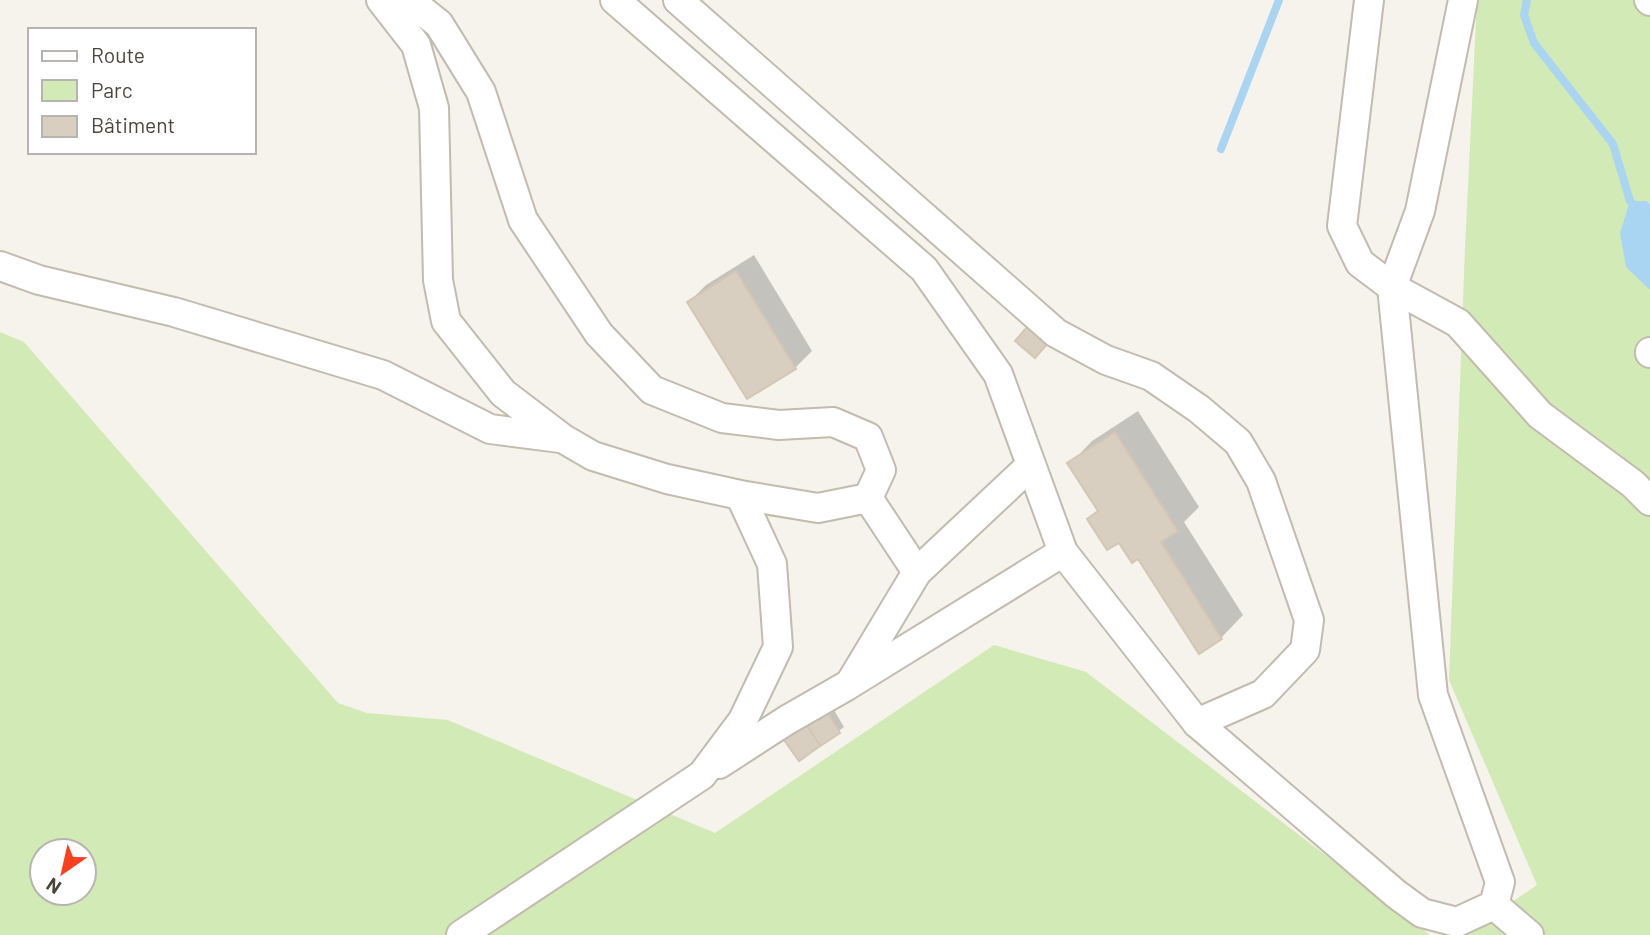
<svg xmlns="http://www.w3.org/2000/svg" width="1650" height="935" font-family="Barlow,sans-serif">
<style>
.green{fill:#d2eab5;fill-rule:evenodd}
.water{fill:#a9d4f2}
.shadow{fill:#0003}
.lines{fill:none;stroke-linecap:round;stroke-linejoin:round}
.stream{stroke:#a9d4f2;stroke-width:8}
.building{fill:#d8cfc1;stroke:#d3c7b4;stroke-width:2}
.minor-casing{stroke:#c2bbae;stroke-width:32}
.minor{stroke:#fff;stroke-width:28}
</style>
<rect width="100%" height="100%" fill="#f6f3ec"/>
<g class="green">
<polygon points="1477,0 1650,0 1650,935 1464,935 1537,885 1449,680 1465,248"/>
<path d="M0,332l24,10 314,361 29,10 81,7 267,113 279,-188 92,27 344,263h-1430zM42,851h42v42h-42z"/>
</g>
<polygon class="water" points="1630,201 1646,201 1650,204 1650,290 1626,267 1620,233"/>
<g class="shadow">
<polygon points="754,255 812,351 795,368 689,302 706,285"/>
<polygon points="1138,411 1199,507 1184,522 1243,615 1221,638 1139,557 1089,520 1099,510 1070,464 1092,441"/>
<polygon points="831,705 844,727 800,759"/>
</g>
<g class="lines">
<g class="stream">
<polyline points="1527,0 1524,15 1534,43 1613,144 1630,201 1650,221"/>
<polyline points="1221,149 1279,0"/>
</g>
</g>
<g class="building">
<polygon points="736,271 796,369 747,399 687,302"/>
<polygon points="1028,326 1048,343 1035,358 1015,341"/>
<polygon points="1115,432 1178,531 1161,542 1222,639 1199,654 1138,559 1132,563 1119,543 1107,550 1087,519 1098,511 1067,463"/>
<polygon points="825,709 840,733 820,746 805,722"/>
<polygon points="805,722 820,746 799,761 782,737"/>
</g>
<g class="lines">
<g class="minor-casing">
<g id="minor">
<polyline points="381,0 416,45 434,108 438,280 446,321 503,393 562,438 593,456 667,479 740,495 818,508 868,498 881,470 868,437 833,422 779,425 722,418 652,390 599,334 523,220 481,92 439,24 409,0"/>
<polyline points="615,0 924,269 998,374 1063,552 1197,723 1396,894 1422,913 1457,922 1494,905 1500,882 1433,695 1392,287 1420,211 1463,0"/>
<polyline points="678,0 1056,333 1106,360 1151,376 1199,409 1238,442 1261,481 1309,620 1305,650 1263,694 1197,723"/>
<polyline points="1369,0 1342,226 1360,263 1392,287 1458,323 1540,415 1633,484 1650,501"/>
<polyline points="1649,0 1650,1"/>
<polyline points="0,266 39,280 174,312 383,375 490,429 560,438"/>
<polyline points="1650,352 1650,353"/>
<polyline points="868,498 917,572"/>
<polyline points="852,680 917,572 1031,465"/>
<polyline points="719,764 787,720 848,685 1063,552"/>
<polyline points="1494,905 1529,935"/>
<polyline points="461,935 702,775 743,720 778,647 772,564 740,495"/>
</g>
</g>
<use href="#minor" class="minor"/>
</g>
<rect x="28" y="28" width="228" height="126" fill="#ffffff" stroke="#b7b4b0" stroke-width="2"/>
<rect x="42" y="51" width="35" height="10" fill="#ffffff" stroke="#b7b4b0" stroke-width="2"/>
<text x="91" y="63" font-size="21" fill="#4b4439">Route</text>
<rect x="42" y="80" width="35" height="21" fill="#d2eab5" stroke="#b7b4b0" stroke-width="2"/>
<text x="91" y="98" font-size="21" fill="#4b4439">Parc</text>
<rect x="42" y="116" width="35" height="21" fill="#d8cfc1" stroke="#b7b4b0" stroke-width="2"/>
<text x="91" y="133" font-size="21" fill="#4b4439">Bâtiment</text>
<g transform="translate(63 872) rotate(214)"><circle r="33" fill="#ffffff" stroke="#b7b4b0" stroke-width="2"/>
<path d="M0-5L12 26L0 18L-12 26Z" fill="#fc3f1d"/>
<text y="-10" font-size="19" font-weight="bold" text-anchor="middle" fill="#4b4439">N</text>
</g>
</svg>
